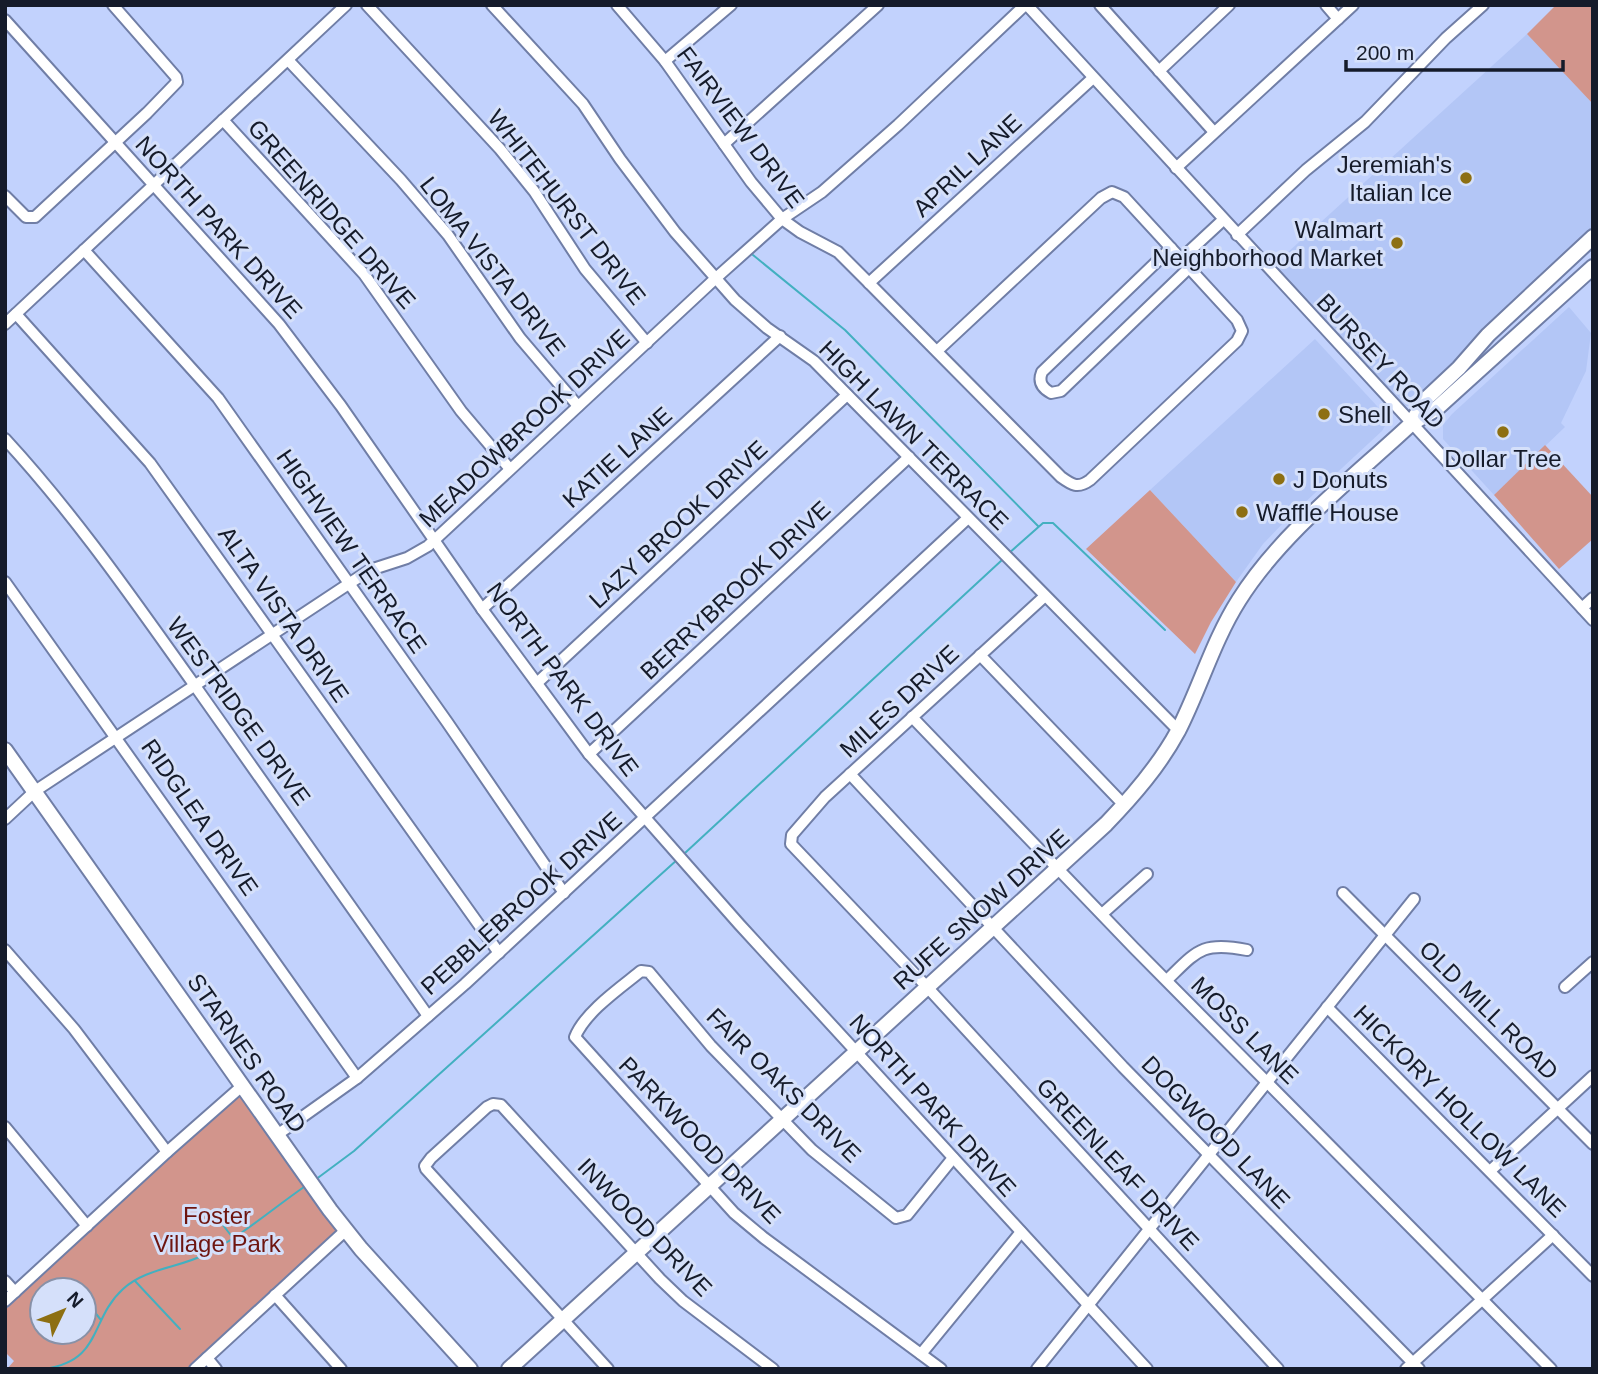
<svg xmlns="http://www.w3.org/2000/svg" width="1598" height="1374" font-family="Helvetica,sans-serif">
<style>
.built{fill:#b3c6f6}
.green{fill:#d2958c;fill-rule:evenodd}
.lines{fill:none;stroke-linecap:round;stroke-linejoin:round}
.stream{stroke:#43b0c0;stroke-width:2}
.minor-casing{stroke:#707ea6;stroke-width:14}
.major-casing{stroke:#707ea6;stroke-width:18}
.minor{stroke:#fff;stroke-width:10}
.major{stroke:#fff;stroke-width:14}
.poi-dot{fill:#8d6f12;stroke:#d5e0fa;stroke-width:2.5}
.labels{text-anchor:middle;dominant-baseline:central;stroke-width:6;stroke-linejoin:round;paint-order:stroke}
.street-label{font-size:24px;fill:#151b2a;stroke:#d5e0fa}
.poi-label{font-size:24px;fill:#151b2a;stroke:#d5e0fa;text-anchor:start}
.park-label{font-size:24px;fill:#6e1510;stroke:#d5e0fa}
</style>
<rect width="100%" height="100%" fill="#c2d2fd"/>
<g class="built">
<polygon points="1527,34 1593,104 1593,232 1422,399 1414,405 1406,406 1275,264"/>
<polygon points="1569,307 1591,333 1586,371 1561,423 1565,427 1494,495 1443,439 1443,425 1452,414"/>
<polygon points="1315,339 1389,419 1382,431 1287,519 1263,544 1236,582 1150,490"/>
</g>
<g class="green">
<polygon points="1556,5 1593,5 1593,104 1527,34"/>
<polygon points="1545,445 1593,497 1593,539 1559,569 1494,495"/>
<polygon points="1150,490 1236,582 1211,622 1195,654 1086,549"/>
<path d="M239,1093l101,138 -153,138h-180l7,-8 -9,-9v-42zM42,1290h42v42h-42z"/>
</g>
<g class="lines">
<g class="stream">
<polyline points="753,255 845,330 1038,526"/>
<polyline points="1008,554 1043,523 1053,523 1165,630"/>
<polyline points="685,853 1002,560"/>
<polyline points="315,1180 354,1151 678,859"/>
<polyline points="212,1211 233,1238"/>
<polyline points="135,1281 180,1329"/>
<polyline points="72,1285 77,1290"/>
<polyline points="84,1299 101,1320"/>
<path d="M44,1369c59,-8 45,-49 79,-80 23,-21 56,-21 83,-35 36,-18 66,-45 98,-67"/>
</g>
<g class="minor-casing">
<g id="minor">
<polyline points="367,5 500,149 534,191 585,269 647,343"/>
<polyline points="492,5 583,104 620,159 675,232 735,300 767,328 814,361 1178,730"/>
<path d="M617,5l48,56 86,121 31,37 18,13 38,20 31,31 192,194c11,8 17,12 29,3l147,-139 5,-10 -5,-11 -113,-123 -12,-5 -11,6 -164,153"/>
<polyline points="1027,5 1593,620"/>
<polyline points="1100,5 1214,132"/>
<polyline points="1326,5 1338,19"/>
<polyline points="5,20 279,324 341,406 482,609 589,754 739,924 1147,1369"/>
<polyline points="288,60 401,180 448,235 520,338 578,406"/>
<polyline points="665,61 731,5"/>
<polyline points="1159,71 1229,5"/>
<polyline points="223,120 364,274 461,411 510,469"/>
<polyline points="724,144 878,5"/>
<polyline points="1176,168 1353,5"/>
<polyline points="5,196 26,217 35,217 147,113 177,82 176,77 113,5"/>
<polyline points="1237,235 1306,170 1365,122 1446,38 1483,5"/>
<path d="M1171,248l-129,124c-4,10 0,16 9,21l10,-2 128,-123"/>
<polyline points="84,250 218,398 447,722 564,893"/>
<polyline points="1181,259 1223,220"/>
<polyline points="869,283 1093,78"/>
<polyline points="16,314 150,463 499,953"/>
<polyline points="5,324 346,5"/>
<path d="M5,439c70,76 128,160 188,244 79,111 157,222 235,333"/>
<polyline points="5,582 357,1078"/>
<polyline points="1045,596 825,797 792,835 791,844 928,988 1278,1369"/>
<polyline points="1582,608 1593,598"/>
<polyline points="482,609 780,336"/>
<polyline points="980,655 1124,805"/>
<polyline points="537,683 847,395"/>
<polyline points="912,717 1134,948 1551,1369"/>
<polyline points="589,754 909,457"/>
<polyline points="850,774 1123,1067 1419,1369"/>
<polyline points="5,819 35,791 350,583 370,570 407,558 428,546 716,278 782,219 822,192 898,125 1025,5"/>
<polyline points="1343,893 1593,1144"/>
<polyline points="1102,914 1147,874"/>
<polyline points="5,950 74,1029 167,1152"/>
<path d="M1167,980c30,-29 35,-39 80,-30"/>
<polyline points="1565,987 1593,962"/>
<polyline points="1327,1007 1593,1276"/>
<polyline points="5,1127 87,1226"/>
<polyline points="277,1135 357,1078 465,984 968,518"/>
<polyline points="1490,1171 1593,1076"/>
<polyline points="5,1281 15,1292"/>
<polyline points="275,1295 341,1369"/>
<polyline points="5,1301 167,1152 242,1086"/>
<polyline points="921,1354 1021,1232"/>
<polyline points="207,1358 216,1369"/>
<polyline points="195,1369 346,1230"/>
<polyline points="608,1369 426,1169 425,1166 431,1158 487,1107 493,1104 501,1105 660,1279 683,1301 773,1369"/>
<path d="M941,1369l-177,-131 -30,-25 -159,-176c10,-25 45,-49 66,-66l8,1 62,74 101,104 84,68 11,-3 46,-57"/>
<polyline points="1037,1369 1414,899"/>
<polyline points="1406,1369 1553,1235"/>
</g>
</g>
<g class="major-casing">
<g id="major">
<polyline points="1413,420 1427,398 1459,368 1488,335 1593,237"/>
<polyline points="5,750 330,1210 361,1249 470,1369"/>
<path d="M509,1369l597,-545c28,-29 53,-58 72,-93 22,-43 35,-90 61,-131 42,-67 114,-122 172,-176l25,-15 157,-142"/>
</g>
</g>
<use href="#minor" class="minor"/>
<use href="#major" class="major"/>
</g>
<g class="poi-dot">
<circle cx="1466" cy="178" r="7"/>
<circle cx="1397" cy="243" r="7"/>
<circle cx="1324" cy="414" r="7"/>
<circle cx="1503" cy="432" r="7"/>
<circle cx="1279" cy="479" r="7"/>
<circle cx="1242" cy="512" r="7"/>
</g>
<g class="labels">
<g class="street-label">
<text transform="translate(741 127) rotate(53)">FAIRVIEW DRIVE</text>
<text transform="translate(967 165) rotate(-43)">APRIL LANE</text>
<text transform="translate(567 207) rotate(52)">WHITEHURST DRIVE</text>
<text transform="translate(332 214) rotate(49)">GREENRIDGE DRIVE</text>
<text transform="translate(219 227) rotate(48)">NORTH PARK DRIVE</text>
<text transform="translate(493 266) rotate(52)">LOMA VISTA DRIVE</text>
<text transform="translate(1381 361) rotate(47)">BURSEY ROAD</text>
<text transform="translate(524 428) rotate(-43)">MEADOWBROOK DRIVE</text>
<text transform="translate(914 435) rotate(45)">HIGH LAWN TERRACE</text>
<text transform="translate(617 457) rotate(-42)">KATIE LANE</text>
<text transform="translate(678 524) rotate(-43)">LAZY BROOK DRIVE</text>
<text transform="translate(352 551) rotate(55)">HIGHVIEW TERRACE</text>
<text transform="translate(735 590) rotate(-43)">BERRYBROOK DRIVE</text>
<text transform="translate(284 614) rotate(55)">ALTA VISTA DRIVE</text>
<text transform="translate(563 679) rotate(53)">NORTH PARK DRIVE</text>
<text transform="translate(899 701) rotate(-43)">MILES DRIVE</text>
<text transform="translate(239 711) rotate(54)">WESTRIDGE DRIVE</text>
<text transform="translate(200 817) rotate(55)">RIDGLEA DRIVE</text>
<text transform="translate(521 903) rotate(-42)">PEBBLEBROOK DRIVE</text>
<text transform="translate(981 909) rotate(-42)">RUFE SNOW DRIVE</text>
<text transform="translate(1489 1010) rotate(45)">OLD MILL ROAD</text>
<text transform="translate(1245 1030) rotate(45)">MOSS LANE</text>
<text transform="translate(247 1053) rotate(55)">STARNES ROAD</text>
<text transform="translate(784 1085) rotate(45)">FAIR OAKS DRIVE</text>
<text transform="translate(933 1105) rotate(48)">NORTH PARK DRIVE</text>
<text transform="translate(1460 1111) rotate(45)">HICKORY HOLLOW LANE</text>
<text transform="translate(1216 1132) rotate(46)">DOGWOOD LANE</text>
<text transform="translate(700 1140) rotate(46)">PARKWOOD DRIVE</text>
<text transform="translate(1118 1164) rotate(47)">GREENLEAF DRIVE</text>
<text transform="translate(645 1227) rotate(46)">INWOOD DRIVE</text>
</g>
<g class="poi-label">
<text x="1452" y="164" text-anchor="end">Jeremiah's<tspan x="1452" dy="28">Italian Ice</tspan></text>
<text x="1383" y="229" text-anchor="end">Walmart<tspan x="1383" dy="28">Neighborhood Market</tspan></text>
<text x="1338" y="414">Shell</text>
<text x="1503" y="458" text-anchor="middle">Dollar Tree</text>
<text x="1293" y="479">J Donuts</text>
<text x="1256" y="512">Waffle House</text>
</g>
<g class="park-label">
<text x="217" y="1215">Foster<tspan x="217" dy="28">Village Park</tspan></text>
</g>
</g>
<rect width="1598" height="1374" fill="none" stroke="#151b2a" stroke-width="14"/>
<g transform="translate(63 1311) rotate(47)"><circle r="33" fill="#d5e0fa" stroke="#8891a7" stroke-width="2"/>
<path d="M0-5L12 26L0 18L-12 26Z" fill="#8d6f12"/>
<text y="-10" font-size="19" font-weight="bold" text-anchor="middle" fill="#151b2a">N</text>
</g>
<path d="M1346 60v10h217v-10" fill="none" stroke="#151b2a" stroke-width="3.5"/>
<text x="1356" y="60" font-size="21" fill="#151b2a" stroke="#d5e0fa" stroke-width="5" paint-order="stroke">200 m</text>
</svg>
